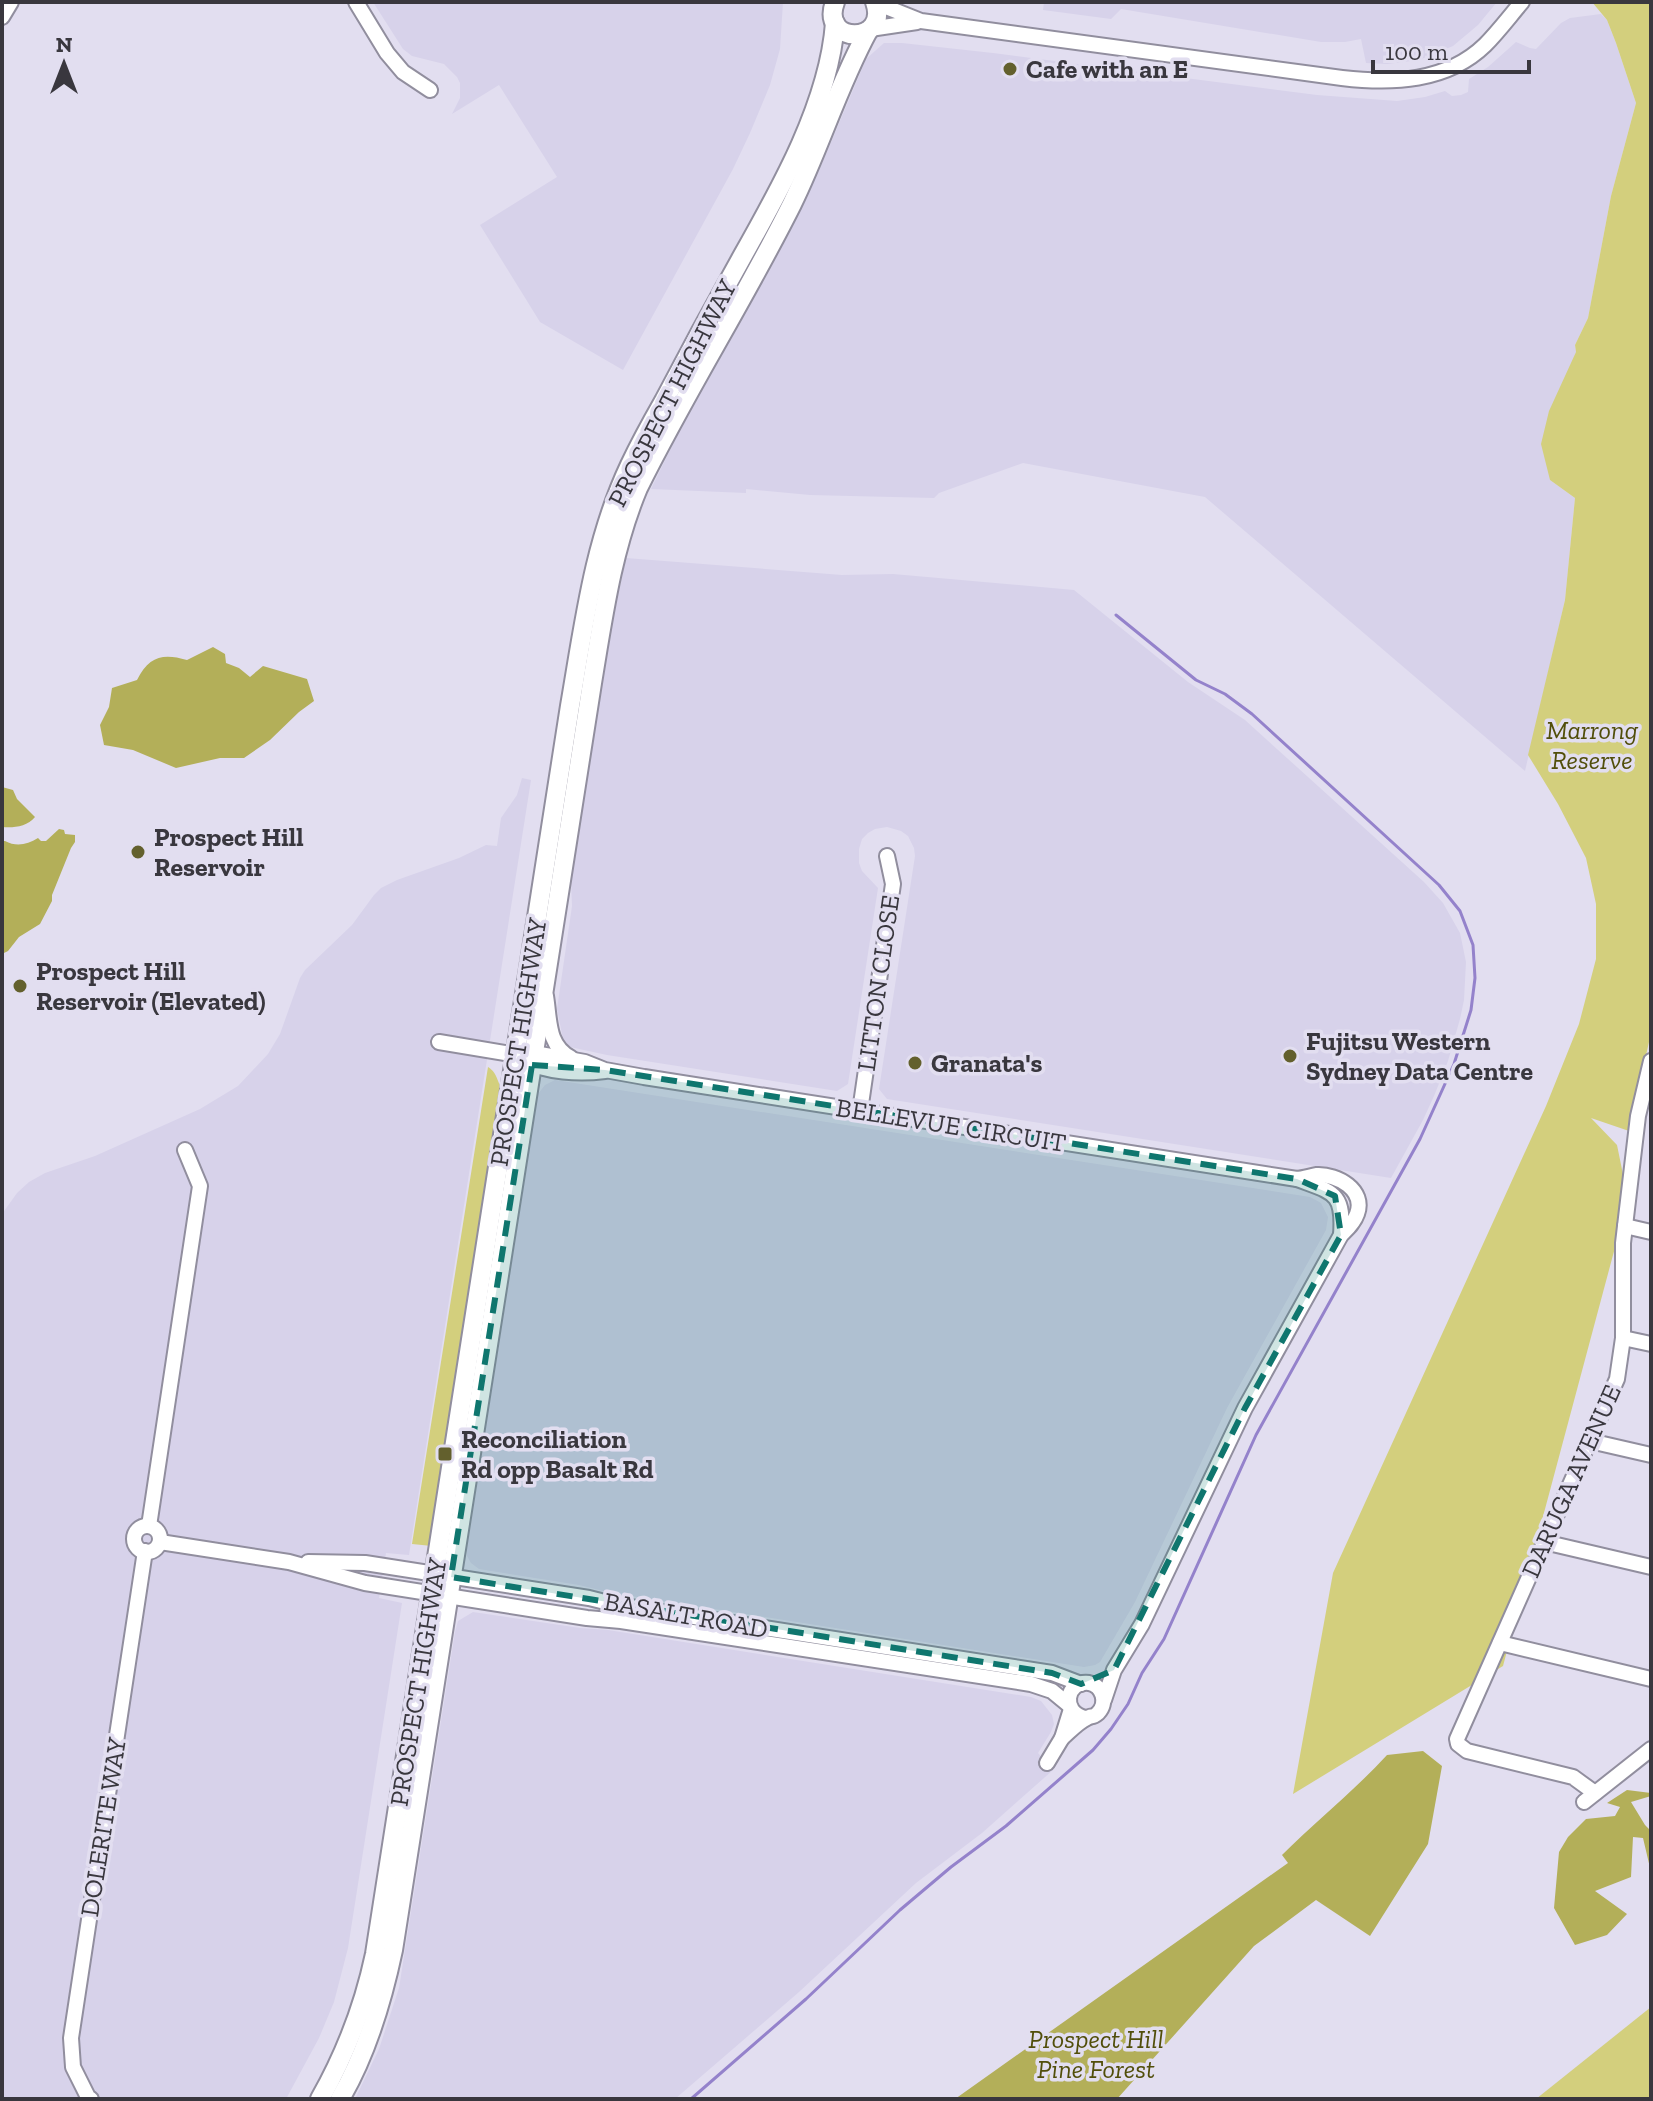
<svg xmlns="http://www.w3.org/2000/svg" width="1653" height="2101" font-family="'Zilla Slab',serif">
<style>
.built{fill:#d7d2ea}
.green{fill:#d3cf7d}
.forest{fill:#b3af59}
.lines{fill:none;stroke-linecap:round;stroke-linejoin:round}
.stream{stroke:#9482cb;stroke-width:3}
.minor-casing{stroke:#918e9e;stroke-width:18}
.major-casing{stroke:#918e9e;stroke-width:22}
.minor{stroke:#fff;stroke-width:14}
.major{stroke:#fff;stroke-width:18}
.marked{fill:#0f766e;fill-opacity:0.2;stroke:#0f766e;stroke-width:6;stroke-dasharray:16 10;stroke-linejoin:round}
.poi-dot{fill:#63602d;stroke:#e2def0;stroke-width:3}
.labels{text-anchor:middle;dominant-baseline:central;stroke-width:7;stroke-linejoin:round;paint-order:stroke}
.poi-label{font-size:26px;font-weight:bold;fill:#39373e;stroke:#e2def0;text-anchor:start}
.street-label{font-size:26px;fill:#39373e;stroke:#e2def0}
.park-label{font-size:26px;font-style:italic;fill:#514e0a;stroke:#e2def0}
</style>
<rect width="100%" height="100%" fill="#e2def0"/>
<g class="built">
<polygon points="373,2 783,2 780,49 770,85 750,133 733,169 623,370 540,322 480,225 557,177 499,85 452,114 460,98 460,83 457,77 444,64 412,56 403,49"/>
<polygon points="1044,2 1497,2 1478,25 1453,46 1419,60 1387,64 1366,63 1361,39 1345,42 1321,42 1121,9 1111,19 1043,10"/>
<polygon points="1601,14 1607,20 1616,43 1636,103 1611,196 1588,318 1575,345 1576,352 1550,480 1575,498 1565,600 1525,771 1205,497 1023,463 939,493 934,498 810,495 746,489 746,493 651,489 687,415 798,213 821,166 866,59 884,43 902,43 993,53 1317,95 1397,101 1425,97 1445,91 1452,96 1461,95 1468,92 1469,79 1488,67 1516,42 1530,48 1536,49 1561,23 1570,18"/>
<polygon points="626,558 842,575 893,574 1074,590 1188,682 1245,720 1424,882 1443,903 1460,933 1466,962 1464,1000 1460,1019 1448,1061 1434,1096 1423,1120 1391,1178 887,1099 879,1089 915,856 914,848 908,836 901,831 887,827 875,829 868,833 862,839 859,849 859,863 862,871 878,888 848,1084 837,1091 607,1055 570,1047 563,1039 557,1009 572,906 571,882 610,632"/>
<polygon points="522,778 531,780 409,1555 386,1553 379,1598 402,1603 348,1948 334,2002 319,2038 286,2099 2,2099 2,1214 17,1193 29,1182 45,1173 95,1156 200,1109 238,1086 268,1054 280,1034 300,978 305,970 352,925 374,895 381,888 397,880 459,858 486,845 497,846 501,818 517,795"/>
<polygon points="555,1080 1310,1197 1321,1203 1328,1217 1326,1230 1227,1408 1135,1602 1100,1662 1095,1665 1084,1667 612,1593 579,1585 479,1569 471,1563 467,1556 467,1549 538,1094 545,1085"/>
<polygon points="473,1612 580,1628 608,1630 1031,1697 1041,1701 1052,1715 1054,1724 1051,1732 1038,1753 1053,1770 982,1833 916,1883 799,1992 675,2099 355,2099 379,2049 399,1988 455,1632 458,1621"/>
</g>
<g class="green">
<polygon points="1592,2 1651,2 1651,1033 1629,1131 1591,1118 1617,1145 1628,1199 1503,1666 1293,1794 1333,1573 1546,1106 1579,1024 1596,959 1596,904 1586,858 1558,804 1528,755 1565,600 1575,498 1550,480 1541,444 1549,411 1576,352 1575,345 1588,318 1611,196 1636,103 1616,43 1607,20"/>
<path d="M488,1067c11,7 8,16 16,23l-72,456 -20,-2z"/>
<polygon points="1651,2007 1651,2099 1536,2099"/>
</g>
<g class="forest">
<path d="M213,647l12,7 1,9 13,5 11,9 13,-11 44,13 7,22 -15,11 -29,28 -26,18h-24l-44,10 -43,-18 -29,-5 -4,-20 9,-18 3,-19 25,-8c12,-24 26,-27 50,-20z"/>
<path d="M2,787l11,3 4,9 18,18c-8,10 -22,11 -33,10z"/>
<path d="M59,829l5,1 1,4 10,1v7l-4,6 -19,47v6l-12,23 -21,13 -11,14 -6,3v-113h3c11,6 22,4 33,-3l3,3h5z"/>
<path d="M1423,1751l19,15 -14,78 -58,92 -54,-36 -62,46 -137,153h-162l333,-236 -6,-8c34,-34 72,-64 105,-100z"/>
<polygon points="1627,1790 1651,1793 1651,1796 1631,1802 1645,1825 1651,1831 1651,1872 1643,1838 1633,1837 1631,1877 1595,1891 1627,1914 1607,1935 1575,1945 1554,1908 1559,1852 1568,1837 1586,1819 1615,1816 1620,1807 1607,1803"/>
</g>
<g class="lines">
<polyline class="stream" points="691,2099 806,1999 900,1910 951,1867 1006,1826 1093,1750 1111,1729 1128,1704 1142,1673 1164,1639 1256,1435 1420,1139 1454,1064 1471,1010 1475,978 1473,945 1460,911 1439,885 1252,714 1225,694 1196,680 1116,615"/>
<g class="minor-casing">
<g id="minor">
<polyline points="356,2 387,53 403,72 430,90"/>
<path d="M876,3l45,18 421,57c50,6 105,4 143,-33 13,-13 25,-29 37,-43"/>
<polyline points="2,17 11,2"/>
<polyline points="870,29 917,22"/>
<path d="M546,996c4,24 1,49 25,62"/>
<path d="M439,1042l78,13 17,-2 51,9 20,8 39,7 653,102c37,14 47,13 44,56"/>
<path d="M524,1060c20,13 57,14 81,11"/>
<polyline points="860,1111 893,884 887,856"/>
<polyline points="1625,1226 1651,1232"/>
<polyline points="1623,1338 1651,1344"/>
<polyline points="1590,1441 1651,1455"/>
<polyline points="149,1526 200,1186 185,1150"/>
<circle cx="147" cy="1539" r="13"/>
<polyline points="160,1542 289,1562 365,1583 587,1618 621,1621 1031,1684 1052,1691 1069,1705"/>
<polyline points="1544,1542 1651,1567"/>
<polyline points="308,1562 365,1563 589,1598 617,1605 1052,1673 1081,1684"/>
<polyline points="1500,1643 1651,1679"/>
<path d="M1104,1700l10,-30 28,-46 103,-216 96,-173c6,-6 13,-12 16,-21 9,-24 -20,-40 -40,-39 -6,1 -13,3 -20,4"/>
<path d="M1062,1738c7,-6 16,-16 25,-20 8,-4 4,1 11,-5 10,-10 5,-27 -9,-30 -23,-3 -29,30 -3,35"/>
<polyline points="1047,1763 1062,1738 1071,1709"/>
<polyline points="1595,1793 1573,1777 1467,1751 1458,1744 1457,1739 1617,1379 1623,1338 1623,1243 1638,1116 1651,1061"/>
<polyline points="1584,1802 1651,1749"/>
<polyline points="91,2099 88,2097 73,2067 71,2038 145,1551"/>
</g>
</g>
<g class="major-casing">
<g id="major">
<path d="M835,2c-16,43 55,43 40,0"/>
<path d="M320,2099c26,-46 44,-93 55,-145l195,-1248c14,-81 24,-165 60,-241 10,-21 22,-43 34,-64 25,-48 51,-96 78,-144 39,-69 87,-154 93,-234"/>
<path d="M340,2099c27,-46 42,-97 53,-149l199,-1267c11,-66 20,-133 46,-195 48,-97 106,-188 154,-284 28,-57 46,-118 76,-173"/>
</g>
</g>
<use href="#minor" class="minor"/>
<use href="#major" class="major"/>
</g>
<path class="marked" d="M532,1065l73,5 692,109 38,17 6,39 -96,173 -131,262 -33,14 -29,-11 -601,-96z"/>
<g class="poi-dot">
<circle cx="1010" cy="69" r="8"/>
<circle cx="138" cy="852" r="8"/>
<circle cx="20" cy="986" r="8"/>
<circle cx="1290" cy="1056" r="8"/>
<circle cx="915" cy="1063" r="8"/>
<rect x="437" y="1446" width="16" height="16" rx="4"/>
</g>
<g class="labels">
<g class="poi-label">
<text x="1026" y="69">Cafe with an E</text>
<text x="154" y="837">Prospect Hill<tspan x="154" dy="30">Reservoir</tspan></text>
<text x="36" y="971">Prospect Hill<tspan x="36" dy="30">Reservoir (Elevated)</tspan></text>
<text x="1306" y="1041">Fujitsu Western<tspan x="1306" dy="30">Sydney Data Centre</tspan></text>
<text x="931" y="1063">Granata's</text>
<text x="461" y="1439">Reconciliation<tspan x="461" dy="30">Rd opp Basalt Rd</tspan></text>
</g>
<g class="street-label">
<text transform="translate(672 393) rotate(-63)">PROSPECT HIGHWAY</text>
<text transform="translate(878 983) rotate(-82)">LITTON CLOSE</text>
<text transform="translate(518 1042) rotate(-81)">PROSPECT HIGHWAY</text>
<text transform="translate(951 1125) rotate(9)">BELLEVUE CIRCUIT</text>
<text transform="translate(1571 1481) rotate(-66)">DARUGA AVENUE</text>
<text transform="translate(686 1615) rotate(10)">BASALT ROAD</text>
<text transform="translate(418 1682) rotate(-81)">PROSPECT HIGHWAY</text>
<text transform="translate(103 1827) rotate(-81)">DOLERITE WAY</text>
</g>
<g class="park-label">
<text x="1592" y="730">Marrong<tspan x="1592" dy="30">Reserve</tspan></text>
<text x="1096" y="2039">Prospect Hill<tspan x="1096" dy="30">Pine Forest</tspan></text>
</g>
</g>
<rect width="1653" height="2101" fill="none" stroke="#39373e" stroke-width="8"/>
<g transform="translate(64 64)" stroke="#e2def0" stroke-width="6" paint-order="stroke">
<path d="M0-6L14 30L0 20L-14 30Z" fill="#39373e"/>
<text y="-12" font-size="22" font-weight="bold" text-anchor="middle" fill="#39373e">N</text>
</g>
<path d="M1373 60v12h156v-12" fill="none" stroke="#39373e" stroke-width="4"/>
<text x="1385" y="60" font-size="24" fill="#39373e" stroke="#e2def0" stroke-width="6" paint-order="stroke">100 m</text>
</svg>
